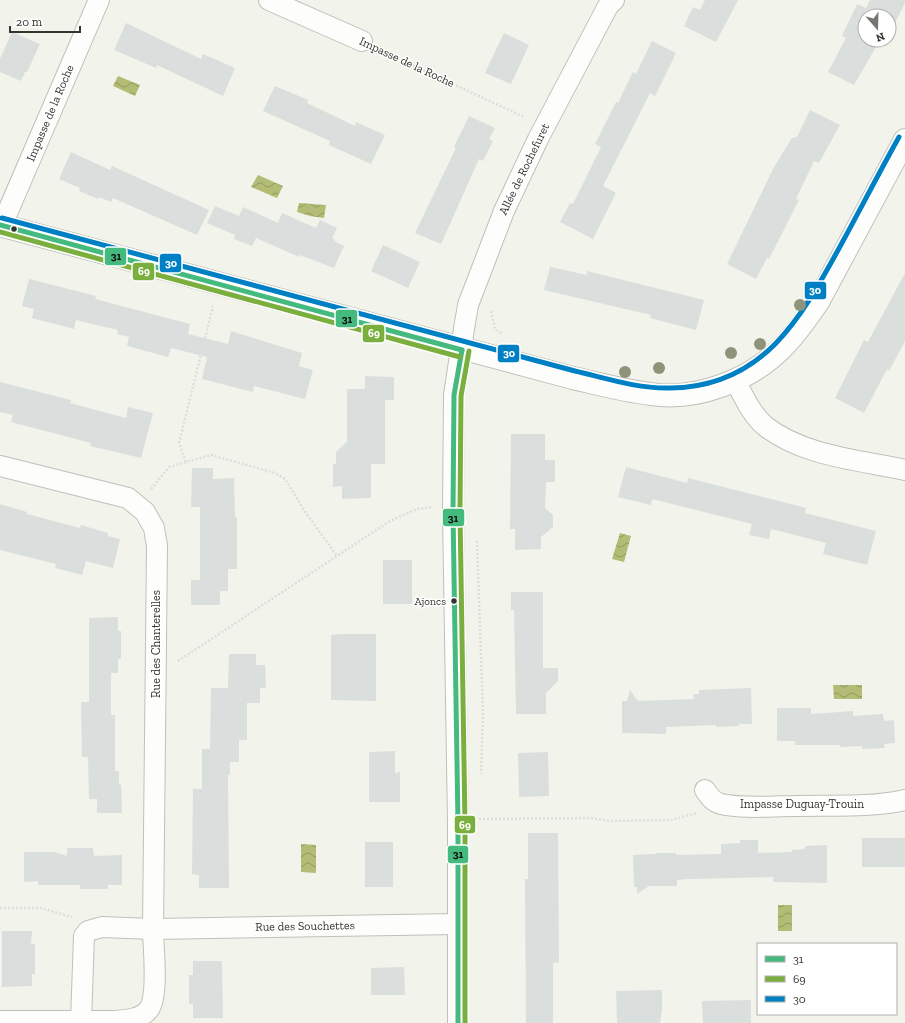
<svg xmlns="http://www.w3.org/2000/svg" width="905" height="1023" font-family="'Zilla Slab',serif">
<style>
.water{fill:url(#water-waves)}
.building{fill:#dadedc}
.lines{fill:none;stroke-linecap:round;stroke-linejoin:round}
.minor-casing{stroke:#bfc0ba;stroke-width:22}
.tertiary-casing{stroke:#bfc0ba;stroke-width:24}
.path{stroke:#dddddb;stroke-width:2.5;stroke-dasharray:2 2;stroke-linecap:butt}
.minor{stroke:#fdfdfc;stroke-width:20}
.tertiary{stroke:#fdfdfc;stroke-width:22}
.bus-1-casing{stroke:#fff;stroke-width:8}
.bus-2-casing{stroke:#fff;stroke-width:8}
.bus-3-casing{stroke:#fff;stroke-width:8}
.bus-1{stroke:#44ba7f;stroke-width:5}
.bus-2{stroke:#7baf3d;stroke-width:5}
.bus-3{stroke:#0080c4;stroke-width:5}
.tree{fill:#8f9379}
.bus-dot{fill:#34352e;stroke:#fff;stroke-width:1.5}
.labels{text-anchor:middle;dominant-baseline:central;stroke-width:3;stroke-linejoin:round;paint-order:stroke}
.bus-label{font-size:11px;fill:#34352e;stroke:#fff;text-anchor:end}
.street-label{font-size:12px;fill:#34352e;stroke:#fff}
.line-badge{stroke:#fff;stroke-width:1.5}
.badge-label{font-size:11px;text-anchor:middle;font-weight:bold;fill:#fff}
.pale-badge-label{font-size:11px;text-anchor:middle;font-weight:bold;fill:#111}
</style>
<defs>
<pattern id="water-waves" width="16" height="10" patternUnits="userSpaceOnUse"><rect width="16" height="10" fill="#b3bc75"/><path d="M0 5q4-4 8 0t8 0" fill="none" stroke="#929a60"/></pattern>
</defs>
<rect width="100%" height="100%" fill="#f2f4eb"/>
<g class="water">
<polygon points="118,76 140,85 135,96 113,86"/>
<polygon points="258,175 283,186 277,198 251,187"/>
<polygon points="299,203 326,205 324,218 310,216 297,212"/>
<polygon points="620,533 631,536 624,562 612,559"/>
<polygon points="833,685 862,685 862,699 834,699"/>
<polygon points="301,844 316,845 316,873 301,872"/>
<rect x="778" y="905" width="14" height="26"/>
</g>
<g class="building">
<polygon points="705,0 738,0 716,42 684,26 693,7 700,10"/>
<polygon points="870,0 905,0 905,3 894,25 889,23 889,16 865,16 865,40 880,40 854,85 828,72 846,38 842,36 857,4 866,8"/>
<polygon points="126,23 201,59 203,54 235,68 223,96 157,65 156,68 114,50"/>
<polygon points="12,32 40,44 27,72 25,72 21,81 0,72 0,59"/>
<polygon points="504,33 529,45 511,84 485,73"/>
<polygon points="652,41 676,53 655,96 650,93 603,186 616,193 593,239 560,222 570,203 573,204 601,147 595,144 616,102 618,103 633,72 636,74"/>
<polygon points="275,86 308,100 307,103 355,126 356,122 385,135 371,164 329,145 330,141 263,111"/>
<polygon points="810,110 840,125 819,163 814,161 796,199 799,200 769,259 767,258 756,279 727,264 774,167 792,138 797,137"/>
<polygon points="469,116 495,128 489,139 493,141 483,161 479,159 441,244 415,233 456,148 454,147"/>
<polygon points="71,152 110,170 112,166 209,210 197,235 113,198 111,202 99,197 98,199 79,191 80,188 59,179"/>
<polygon points="215,206 239,216 243,207 278,223 282,213 316,228 320,220 337,228 332,238 335,240 334,241 344,246 334,268 300,255 299,257 256,238 252,246 234,239 235,235 207,223"/>
<polygon points="383,245 420,262 408,288 371,271"/>
<polygon points="550,267 587,275 587,271 603,275 704,300 696,330 650,318 651,315 544,290"/>
<polygon points="905,273 905,341 889,371 887,369 864,413 835,398 864,340 868,342"/>
<polygon points="29,279 96,296 95,299 190,324 188,334 228,344 231,331 302,353 299,366 313,370 305,399 254,386 253,392 202,379 207,357 171,348 168,357 127,346 129,337 117,334 118,330 76,320 74,329 32,318 34,309 22,306"/>
<polygon points="365,376 394,377 394,400 385,400 385,464 371,464 371,498 342,499 342,486 333,487 333,464 336,464 336,452 347,442 347,389 365,389"/>
<polygon points="0,382 71,400 70,403 126,418 128,407 153,413 141,458 90,446 91,443 11,422 13,415 0,412"/>
<polygon points="511,434 545,434 545,460 555,460 555,482 546,482 545,508 553,515 553,527 541,537 541,549 515,550 515,529 510,529"/>
<polygon points="626,467 687,483 688,478 806,508 805,513 876,531 867,565 823,554 826,543 771,529 769,539 749,535 752,524 652,499 651,505 618,497"/>
<polygon points="192,468 213,468 213,479 234,478 235,517 237,517 237,569 228,569 228,591 220,591 220,605 191,605 191,580 200,580 200,507 191,507"/>
<polygon points="0,504 27,512 27,514 80,528 81,525 108,533 108,536 120,539 113,568 86,561 82,575 55,568 56,564 0,550"/>
<rect x="383" y="560" width="29" height="44"/>
<polygon points="511,592 543,592 543,668 558,668 558,681 546,693 546,714 516,714 514,610 511,610"/>
<polygon points="118,617 118,631 121,631 121,659 118,659 118,673 111,673 111,715 115,715 115,771 119,771 119,784 121,785 122,813 97,813 97,799 89,799 88,757 82,757 81,702 89,702 89,618"/>
<polygon points="343,634 376,634 376,701 331,700 331,635"/>
<polygon points="229,654 256,654 256,665 265,665 266,688 260,688 260,703 247,703 247,740 239,740 239,762 230,762 230,775 228,775 229,888 199,888 199,875 192,874 193,789 202,789 202,749 210,749 211,688 228,688"/>
<polygon points="751,688 752,724 739,724 739,726 716,727 716,725 666,727 666,734 622,733 622,701 627,701 630,690 638,701 694,699 693,694 699,694 699,690"/>
<polygon points="777,708 811,708 811,714 853,711 853,716 883,714 884,721 894,720 895,743 884,744 885,748 862,749 862,746 840,747 840,745 795,745 795,741 777,741"/>
<polygon points="395,751 395,773 400,772 400,802 369,802 369,752"/>
<polygon points="548,752 549,796 519,797 518,753"/>
<polygon points="528,833 558,833 559,962 553,963 553,1023 526,1023 525,879 528,879"/>
<rect x="862" y="838" width="43" height="29"/>
<polygon points="740,840 758,840 758,853 792,852 792,850 805,849 805,846 827,845 827,883 773,882 773,877 689,879 677,880 677,886 649,886 637,894 637,887 634,887 633,855 655,854 656,853 676,853 676,855 721,854 721,844 740,843"/>
<rect x="365" y="842" width="28" height="45"/>
<polygon points="67,848 93,848 94,856 122,855 122,885 108,885 108,889 80,889 80,885 38,885 38,881 24,882 24,852 55,852 67,856"/>
<polygon points="2,931 32,931 31,944 35,944 35,974 32,974 32,986 2,987"/>
<polygon points="193,961 222,961 223,1018 193,1018 193,1004 189,1004 189,975 193,975"/>
<polygon points="404,967 405,995 371,995 371,968"/>
<polygon points="662,990 662,1009 660,1023 617,1023 616,991"/>
<polygon points="751,1000 751,1023 703,1023 702,1001"/>
</g>
<g class="lines">
<g class="minor-casing">
<g id="minor">
<polyline points="269,0 362,41"/>
<polyline points="2,225 99,0"/>
<path d="M735,380c8,15 16,34 30,46 38,30 94,34 140,44"/>
<path d="M0,466l128,32 17,14 9,16 3,18 -4,383c0,17 6,66 -4,80 -7,10 -22,11 -34,12h-115"/>
<path d="M705,790c4,6 8,12 16,14 23,5 50,2 73,2 37,-1 76,2 111,-6"/>
<polyline points="81,1021 84,936 88,931 102,927 153,929 458,924"/>
<polyline points="458,1023 458,824 453,512 454,395 464,329 468,305 504,211 538,139 608,6 614,0"/>
</g>
</g>
<g class="tertiary-casing">
<path id="tertiary" d="M0,225l573,153c26,6 52,13 78,16 46,7 99,-14 131,-46 14,-14 25,-30 36,-46l87,-162"/>
</g>
<g class="path">
<polyline points="380,50 524,117"/>
<polyline points="491,311 495,329 502,334"/>
<polyline points="186,462 179,443 213,306"/>
<polyline points="151,489 169,467 211,455 275,473 285,479 304,510 337,556"/>
<polyline points="477,541 483,714 481,774"/>
<polyline points="178,661 390,521 417,509 433,507"/>
<polyline points="479,819 589,818 610,821 671,820 697,813"/>
<polyline points="0,908 41,908 72,917"/>
</g>
<use href="#minor" class="minor"/>
<use href="#tertiary" class="tertiary"/>
<g class="bus-1-casing">
<g id="bus-1">
<polyline points="0,225 462,350"/>
<polyline points="458,1023 458,824 453,512 454,395 462,350"/>
</g>
</g>
<g class="bus-2-casing">
<g id="bus-2">
<polyline points="0,232 460,357"/>
<polyline points="465,1023 465,824 460,512 461,396 469,351"/>
</g>
</g>
<g class="bus-3-casing">
<path id="bus-3" d="M2,218l573,153c30,7 63,18 95,17 96,-1 133,-74 173,-147 19,-35 37,-70 56,-104"/>
</g>
<use href="#bus-1" class="bus-1"/>
<use href="#bus-2" class="bus-2"/>
<use href="#bus-3" class="bus-3"/>
</g>
<g class="tree">
<circle cx="800" cy="305" r="6"/>
<circle cx="760" cy="344" r="6"/>
<circle cx="731" cy="353" r="6"/>
<circle cx="659" cy="368" r="6"/>
<circle cx="625" cy="372" r="6"/>
</g>
<g class="bus-dot">
<circle cx="14" cy="229" r="3.5"/>
<circle cx="454" cy="601" r="3.5"/>
</g>
<g class="labels">
<g class="bus-label">
<text x="446" y="601">Ajoncs</text>
</g>
<g class="street-label">
<text transform="translate(407 62) rotate(25)">Impasse de la Roche</text>
<text transform="translate(50 113) rotate(-67)">Impasse de la Roche</text>
<text transform="translate(524 169) rotate(-64)">Allée de Rochefuret</text>
<text transform="translate(156 644) rotate(-90)">Rue des Chanterelles</text>
<text x="802" y="804">Impasse Duguay-Trouin</text>
<text transform="translate(305 926) rotate(-1)">Rue des Souchettes</text>
</g>
</g>
<g class="line-badge">
<rect x="104" y="247" width="23" height="19" rx="4" fill="#44ba7f"/>
<rect x="159" y="253" width="23" height="20" rx="4" fill="#0080c4"/>
<rect x="132" y="262" width="23" height="19" rx="4" fill="#7baf3d"/>
<rect x="804" y="281" width="23" height="19" rx="4" fill="#0080c4"/>
<rect x="335" y="309" width="23" height="19" rx="4" fill="#44ba7f"/>
<rect x="362" y="324" width="23" height="19" rx="4" fill="#7baf3d"/>
<rect x="497" y="344" width="23" height="19" rx="4" fill="#0080c4"/>
<rect x="442" y="508" width="23" height="19" rx="4" fill="#44ba7f"/>
<rect x="454" y="815" width="22" height="19" rx="4" fill="#7baf3d"/>
<rect x="447" y="845" width="22" height="19" rx="4" fill="#44ba7f"/>
</g>
<g class="badge-label">
<text x="171" y="267">30</text>
<text x="144" y="275">69</text>
<text x="815" y="294">30</text>
<text x="374" y="337">69</text>
<text x="509" y="357">30</text>
<text x="465" y="829">69</text>
</g>
<g class="pale-badge-label">
<text x="116" y="260">31</text>
<text x="347" y="323">31</text>
<text x="453" y="522">31</text>
<text x="458" y="858">31</text>
</g>
<rect x="757" y="943" width="140" height="72" fill="#ffffff" stroke="#aeaeab"/>
<rect x="765" y="956" width="20" height="6" fill="#44ba7f" stroke="#aeaeab"/>
<text x="793" y="963" font-size="12" fill="#34352e">31</text>
<rect x="765" y="976" width="20" height="6" fill="#7baf3d" stroke="#aeaeab"/>
<text x="793" y="983" font-size="12" fill="#34352e">69</text>
<rect x="765" y="996" width="20" height="6" fill="#0080c4" stroke="#aeaeab"/>
<text x="793" y="1003" font-size="12" fill="#34352e">30</text>
<g transform="translate(877 28) rotate(160)"><circle r="19" fill="#ffffff" stroke="#aeaeab"/>
<path d="M0-3L7 15L0 10L-7 15Z" fill="#767870"/>
<text y="-6" font-size="11" font-weight="bold" text-anchor="middle" fill="#34352e">N</text>
</g>
<path d="M10 26v6h70v-6" fill="none" stroke="#34352e" stroke-width="2"/>
<text x="16" y="26" font-size="12" fill="#34352e" stroke="#ffffff" stroke-width="3" paint-order="stroke">20 m</text>
</svg>
